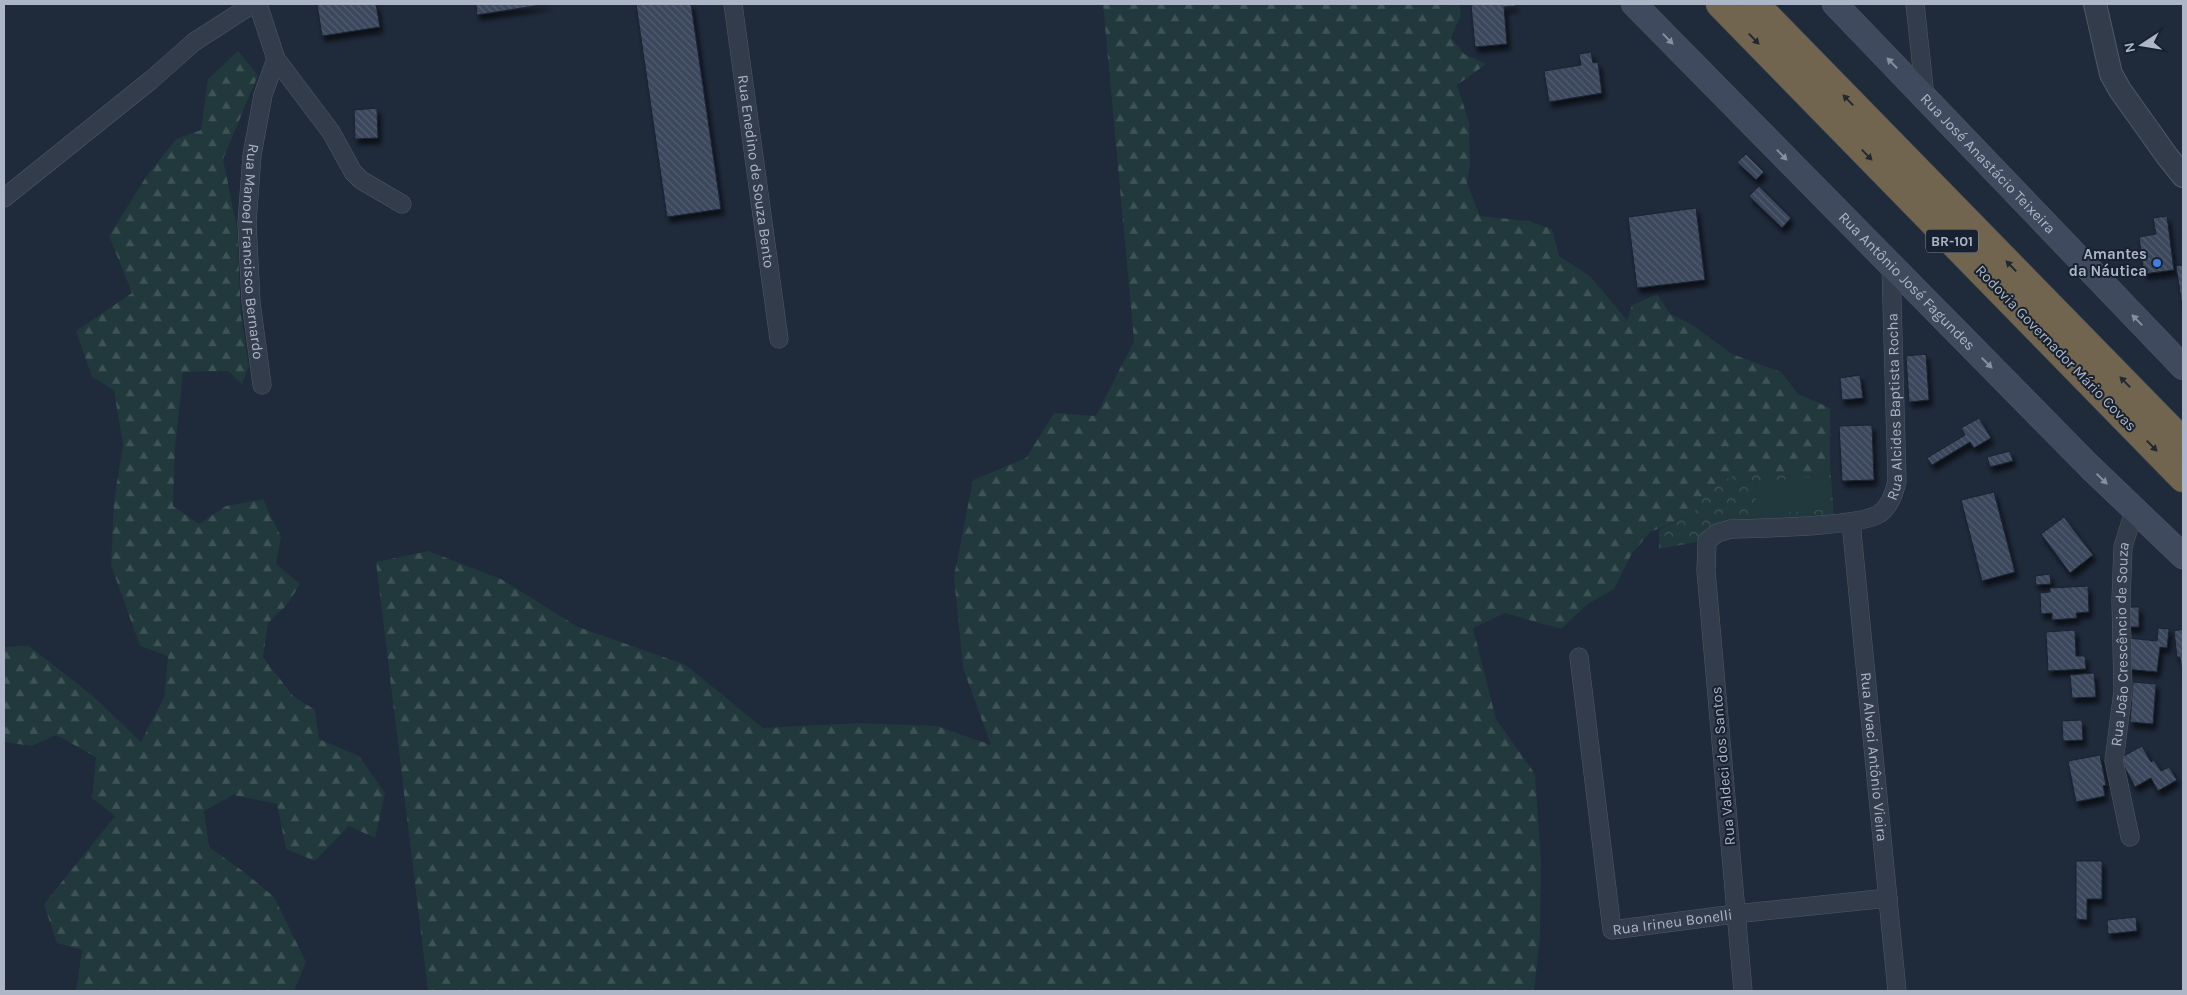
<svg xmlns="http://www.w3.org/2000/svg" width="2187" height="995" font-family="Karla,sans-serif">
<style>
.forest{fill:url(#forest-firs)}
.park{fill:url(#park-crowns)}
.garden{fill:#21383c}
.building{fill:url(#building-back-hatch);stroke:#1a2331;filter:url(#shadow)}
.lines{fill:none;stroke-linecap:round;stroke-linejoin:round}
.minor-casing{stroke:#505968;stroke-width:19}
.tertiary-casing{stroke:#505968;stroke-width:24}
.secondary-casing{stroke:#505968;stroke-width:26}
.motorway-casing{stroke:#3d4655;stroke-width:29}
.minor{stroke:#323c4b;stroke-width:18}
.tertiary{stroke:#323c4b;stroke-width:22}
.secondary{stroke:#404a5e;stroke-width:25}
.motorway{stroke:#72654f;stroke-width:28}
.oneway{fill:#8790a2}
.oneway2{fill:#212832}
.shop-dot{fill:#3f7fe0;stroke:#18212f;stroke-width:2}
.labels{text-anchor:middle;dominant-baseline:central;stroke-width:4;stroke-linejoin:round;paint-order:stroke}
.shield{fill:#18212f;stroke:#808999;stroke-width:1}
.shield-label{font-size:14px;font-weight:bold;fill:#adb6c7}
.street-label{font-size:15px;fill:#adb6c7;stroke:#18212f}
.poi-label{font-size:15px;font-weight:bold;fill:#adb6c7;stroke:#18212f;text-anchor:end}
</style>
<defs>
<pattern id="forest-firs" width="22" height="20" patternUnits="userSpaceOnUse" patternTransform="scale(1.25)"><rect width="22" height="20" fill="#21383c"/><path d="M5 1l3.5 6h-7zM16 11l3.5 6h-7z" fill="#3f5357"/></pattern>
<pattern id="park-crowns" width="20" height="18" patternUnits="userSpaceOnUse" patternTransform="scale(1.25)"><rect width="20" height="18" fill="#21383c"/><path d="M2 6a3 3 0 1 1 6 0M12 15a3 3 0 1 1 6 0" fill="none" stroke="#3f5357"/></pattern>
<pattern id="building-back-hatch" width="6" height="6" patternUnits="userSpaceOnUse" patternTransform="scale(1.25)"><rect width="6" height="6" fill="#3a465b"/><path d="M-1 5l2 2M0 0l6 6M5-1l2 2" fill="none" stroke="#545e71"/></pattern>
<filter id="shadow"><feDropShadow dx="3" dy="5.5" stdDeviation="2.5" flood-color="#0009"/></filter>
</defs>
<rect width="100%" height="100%" fill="#1f2a3b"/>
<g class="forest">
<polygon points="1103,4 1459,4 1461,15 1451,38 1464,54 1486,64 1457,85 1469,122 1470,163 1467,183 1480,216 1529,221 1552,229 1559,256 1590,276 1627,320 1632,305 1657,294 1670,314 1691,324 1732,354 1781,372 1798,394 1830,408 1830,465 1826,473 1800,478 1769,472 1693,515 1650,532 1631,555 1614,589 1588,604 1561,629 1505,613 1473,628 1496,719 1535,774 1541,861 1540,937 1534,991 428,991 376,562 428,551 501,579 578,627 686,665 763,728 859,723 937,726 991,745 963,668 954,577 973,480 1026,458 1054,413 1096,416 1134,341"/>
<polygon points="238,51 258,75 223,159 237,228 241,316 249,366 242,384 228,371 183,372 175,449 173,506 199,524 226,506 263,499 281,537 276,564 300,584 287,605 268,623 263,657 293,696 315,710 319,739 359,756 385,793 375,838 349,826 315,861 286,849 277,804 233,795 204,811 209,847 244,872 274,897 306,962 294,991 76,991 82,950 57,943 44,904 115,816 92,798 96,757 56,735 32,746 4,742 4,647 29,646 93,696 141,742 164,697 168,656 140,646 111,565 114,501 123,445 114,390 92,377 76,331 132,293 109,236 146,177 176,139 201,130 208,79"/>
</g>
<polygon class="park" points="1830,465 1834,515 1729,523 1707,528 1697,542 1659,549 1659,529 1693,515 1704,492 1738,473 1769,472 1800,478 1826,473"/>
<polygon class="garden" points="1829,476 1831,509 1757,515 1754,482"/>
<g class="building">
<polygon points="317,4 376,4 380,27 322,36"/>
<polygon points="476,4 548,4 477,15"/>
<polygon points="636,4 691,4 721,209 667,217"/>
<polygon points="1471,4 1515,4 1516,6 1504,7 1507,44 1475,47"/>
<polygon points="1591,52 1593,63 1598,62 1602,93 1549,102 1544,71 1581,65 1579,54"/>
<polygon points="377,108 378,138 355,139 354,110"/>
<polygon points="1746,154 1764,172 1756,180 1737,162"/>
<polygon points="1759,186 1791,218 1782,228 1749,196"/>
<polygon points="1696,208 1705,280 1637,288 1628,217"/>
<polygon points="2167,216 2174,270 2144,274 2139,237 2156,234 2153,218"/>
<polygon points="2183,265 2183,312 2176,266"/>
<polygon points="1926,354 1929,400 1909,402 1906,356"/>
<polygon points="1860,375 1863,398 1842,400 1840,378"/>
<polygon points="1979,418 1991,438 1974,448 1970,442 1932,465 1927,458 1965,435 1961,428"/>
<polygon points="1872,425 1874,480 1842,481 1839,426"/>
<polygon points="2010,451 2013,461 1990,467 1987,457"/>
<polygon points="1994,492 2015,572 1982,581 1961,500"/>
<polygon points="2064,517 2093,555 2070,573 2041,534"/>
<polygon points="2050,574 2051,584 2036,585 2035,576"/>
<polygon points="2088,586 2089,612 2076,613 2077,618 2052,620 2052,613 2041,614 2040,593 2050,592 2050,588"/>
<rect x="2123" y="607" width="16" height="20"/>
<polygon points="2158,628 2169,629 2167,648 2160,647 2157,672 2125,669 2128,638 2157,641"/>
<polygon points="2183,629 2183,679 2180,657 2177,657 2174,631"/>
<polygon points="2075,630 2076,656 2085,656 2086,669 2048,671 2046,632"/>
<polygon points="2094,673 2096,697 2072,698 2070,675"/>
<polygon points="2133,682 2156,684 2153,724 2130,722"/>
<polygon points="2082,720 2083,740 2063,741 2062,721"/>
<polygon points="2142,746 2151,762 2154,760 2161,771 2169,767 2177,780 2158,791 2151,778 2135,787 2120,758"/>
<polygon points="2100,755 2106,785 2103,786 2105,796 2076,802 2068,761"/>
<polygon points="2076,861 2102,861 2102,899 2087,899 2087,920 2076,919"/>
<polygon points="2136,917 2137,931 2108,934 2107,920"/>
</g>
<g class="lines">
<g class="minor-casing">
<g id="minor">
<path id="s1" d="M258,4l18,55 -13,36 -11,60 -5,68 4,79 11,83"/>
<path id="s2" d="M733,4l46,335"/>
<polyline points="1915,4 1925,97"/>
<polyline points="276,59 331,132 353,172 361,180 402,204"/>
<polyline points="4,198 151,80 194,42 253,4"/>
<path id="s3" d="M1851,522l46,469"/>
<path id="s4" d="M1579,657l33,273 123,-16 153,-16"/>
<path id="s5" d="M2130,837l-16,-76 9,-70 -2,-91 2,-53 11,-36"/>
<path id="s6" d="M1743,991l-37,-420 1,-30 10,-8 14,-4c29,-1 127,-2 148,-15 11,-8 15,-20 18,-33l-6,-215"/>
</g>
</g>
<g class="tertiary-casing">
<polyline id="tertiary" points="2095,4 2111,74 2120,90 2167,156 2183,176"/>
</g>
<g class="secondary-casing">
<g id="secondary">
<path id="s7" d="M1634,4l456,463 93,89"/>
<path id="s8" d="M1835,4l348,363"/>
</g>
</g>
<g class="motorway-casing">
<g id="motorway">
<polyline points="1720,4 2183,478"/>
<polyline points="1755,4 2183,442"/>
</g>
</g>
<use href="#minor" class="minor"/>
<use href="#tertiary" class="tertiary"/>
<use href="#secondary" class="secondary"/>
<use href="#motorway" class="motorway"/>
</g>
<defs><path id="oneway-solid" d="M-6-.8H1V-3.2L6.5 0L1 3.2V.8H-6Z" transform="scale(1.25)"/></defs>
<g class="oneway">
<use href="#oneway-solid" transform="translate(1668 39) rotate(46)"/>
<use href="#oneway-solid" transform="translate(1892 63) rotate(-134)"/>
<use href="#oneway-solid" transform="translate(1782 155) rotate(46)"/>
<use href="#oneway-solid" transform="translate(2137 320) rotate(-134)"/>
<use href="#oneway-solid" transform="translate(1987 363) rotate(45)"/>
<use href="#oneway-solid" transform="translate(2102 479) rotate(44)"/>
</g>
<g class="oneway2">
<use href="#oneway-solid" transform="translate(1754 39) rotate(46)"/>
<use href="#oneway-solid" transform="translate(1848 100) rotate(-134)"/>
<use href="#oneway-solid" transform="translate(1867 155) rotate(46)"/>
<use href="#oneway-solid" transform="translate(2011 266) rotate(-134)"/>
<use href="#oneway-solid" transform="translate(2125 382) rotate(-134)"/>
<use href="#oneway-solid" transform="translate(2152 446) rotate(46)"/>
</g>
<circle class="shop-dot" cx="2157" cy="263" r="5"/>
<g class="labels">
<rect class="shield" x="1926" y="229.5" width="52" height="23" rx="4"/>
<g class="shield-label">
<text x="1952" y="241">BR-101</text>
</g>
<g class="street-label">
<text stroke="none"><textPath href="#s8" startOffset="221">Rua José Anastácio Teixeira</textPath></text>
<text stroke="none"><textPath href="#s2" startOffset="169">Rua Enedino de Souza Bento</textPath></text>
<text stroke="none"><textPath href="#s1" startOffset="254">Rua Manoel Francisco Bernardo</textPath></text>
<text stroke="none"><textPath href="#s7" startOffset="389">Rua Antônio José Fagundes</textPath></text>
<text transform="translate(2056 348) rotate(46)">Rodovia Governador Mário Covas</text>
<text stroke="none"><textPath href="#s6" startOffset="741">Rua Alcides Baptista Rocha</textPath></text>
<text stroke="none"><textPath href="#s5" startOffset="195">Rua João Crescêncio de Souza</textPath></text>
<text stroke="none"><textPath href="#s3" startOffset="236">Rua Alvaci Antônio Vieira</textPath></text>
<text transform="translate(1723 766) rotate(-95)">Rua Valdeci dos Santos</text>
<text stroke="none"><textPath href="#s4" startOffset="336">Rua Irineu Bonelli</textPath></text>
</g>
<g class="poi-label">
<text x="2147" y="254">Amantes<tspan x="2147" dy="17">da Náutica</tspan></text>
</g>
</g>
<rect width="2187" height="995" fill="none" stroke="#adb6c7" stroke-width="10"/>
<g transform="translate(2142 45) rotate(258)" stroke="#18212f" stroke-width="4" paint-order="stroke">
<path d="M0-4L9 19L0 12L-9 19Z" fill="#adb6c7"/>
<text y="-8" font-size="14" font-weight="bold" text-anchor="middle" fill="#adb6c7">N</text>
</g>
</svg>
